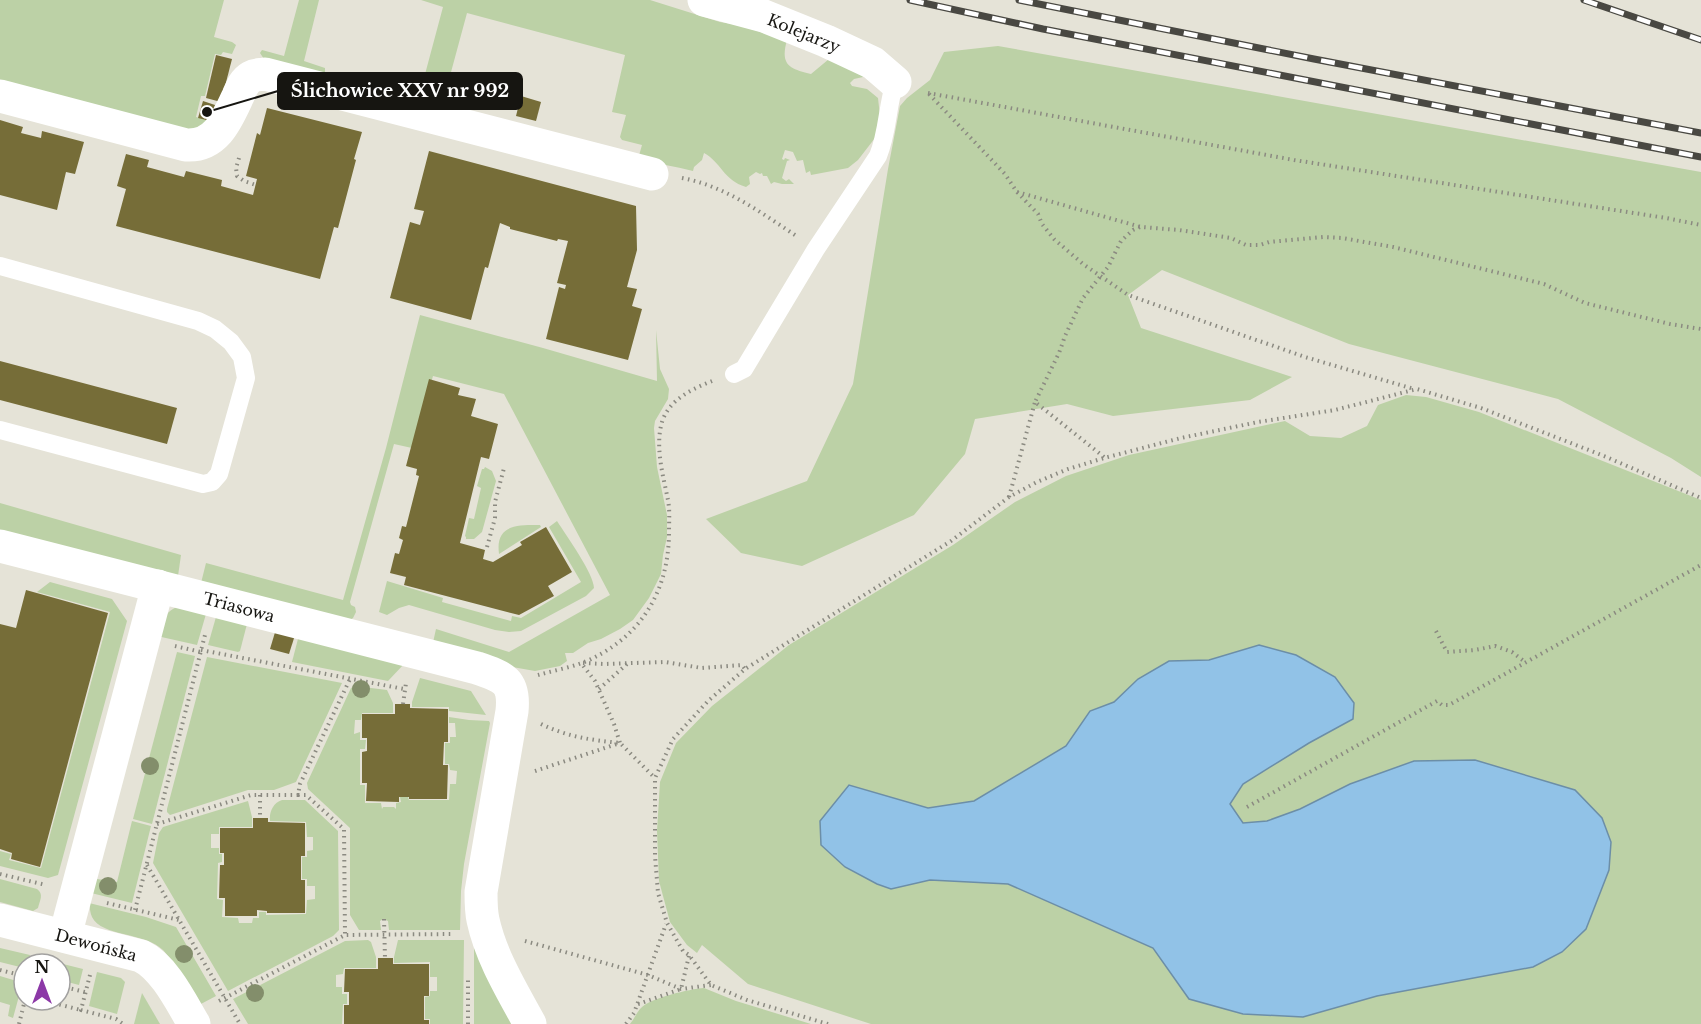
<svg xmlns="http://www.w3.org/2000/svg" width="1701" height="1024" font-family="'Libre Baskerville',serif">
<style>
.green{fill:#bcd1a6}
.water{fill:#91c2e7;stroke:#6c8ea7;stroke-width:1.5}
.building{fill:#766d38}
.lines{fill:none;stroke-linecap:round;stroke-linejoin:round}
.path{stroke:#8b8a81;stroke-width:4;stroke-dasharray:1.5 4.5;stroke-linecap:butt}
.service{stroke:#fff;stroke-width:18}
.minor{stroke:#fff;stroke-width:33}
.rail-casing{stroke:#494842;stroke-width:7}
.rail{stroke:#fff;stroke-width:4.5;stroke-dasharray:14;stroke-linecap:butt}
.tree{fill:#838e6b}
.labels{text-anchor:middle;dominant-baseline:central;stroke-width:4.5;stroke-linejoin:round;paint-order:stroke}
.street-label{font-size:16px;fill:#161511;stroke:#fff}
.leader{fill:none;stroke:#161511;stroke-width:2}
.callout-dot{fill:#161511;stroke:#fff;stroke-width:2}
.callout{fill:#161511;stroke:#161511;stroke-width:2}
.callout-label{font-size:18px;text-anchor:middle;font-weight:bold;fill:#fff}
</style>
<rect width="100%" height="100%" fill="#e5e3d7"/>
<g class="green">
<polygon points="0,0 224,0 214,37 232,42 236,45 232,54 223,52 221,55 215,54 205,96 201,96 196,117 210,121 194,132 0,82"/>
<polygon points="299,0 319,0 304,61 325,68 325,72 322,73 264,59 260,53 262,50 284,56"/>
<path d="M421,0h229l70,22 18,3 49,15c-7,25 2,29 24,34l18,-15 32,15 2,3 -9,2 -4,4 2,3 15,3 11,9 2,18 -5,22 -17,22 -10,8 -37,7 -1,-4 -4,2 -3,-13 -6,1 -4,-9 -8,-2 -3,9 2,1 1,-2 5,2 -3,1 -5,17 4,3 3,-2 5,5h-12l-8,-2 -3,2 -4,-8h-4l-1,-3 -2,1 -4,-2 -7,5 1,7 -4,3c-23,-7 -25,-25 -42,-34l-2,7 -8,7 -1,4c-18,-5 -37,-7 -55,-12l4,-14 -20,-5 -2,-3 6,-22 -14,-3 13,-57 -158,-42 -23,85 21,7 1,3 -1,1 -44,-11 -1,-5 23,-86z"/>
<polygon points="998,46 1701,172 1701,477 1671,458 1558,399 1349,344 1162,270 1128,295 1141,328 1292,377 1250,400 1113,416 1067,404 975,419 965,454 914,515 802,566 741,553 706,519 807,481 853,384 888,169 900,106 907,98 930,80 944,52"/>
<polygon points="420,315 543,348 657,381 656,330 660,369 669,389 668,399 655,421 654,428 657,467 667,515 667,537 663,555 661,574 649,598 633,620 620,629 601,639 588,643 573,653 565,653 567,661 560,666 535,671 500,665 432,647 436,629 509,652 610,595 504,394 433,376 412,448 394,444 350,602 351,605 355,607 356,612 353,618 350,620 200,587 206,563 343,600 386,448"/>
<polygon points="1406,395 1426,397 1479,412 1701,500 1701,1024 871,1024 748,984 702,945 697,953 687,945 670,922 659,881 657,831 660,782 676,743 712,706 789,645 953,545 1015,502 1066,476 1129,455 1285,421 1310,436 1341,438 1367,426 1378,405"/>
<polygon points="485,467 492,471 496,481 482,532 474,539 466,539 466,537 465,536 469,518 474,519 481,488 477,486 482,469 484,469"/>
<polygon points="0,503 181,555 178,576 0,531"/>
<path d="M557,521c9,14 37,53 37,67l-8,8 -65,35 -12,1 -14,-2 -86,-25 -10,3 -12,7 -8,-3 8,-31 56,17 -1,4 69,19 1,-5 9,2 60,-36 -32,-55z"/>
<path d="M540,525l1,2 -42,27c-4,-30 19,-29 41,-29z"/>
<polygon points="50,582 112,599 127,621 58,875 48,878 0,866 0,851 11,854 9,860 41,868 110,612 37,592"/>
<path d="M177,607l29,7 -9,31 -40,-9c4,-12 7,-24 20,-29z"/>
<polygon points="216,617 247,624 240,651 238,652 208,645"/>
<polygon points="299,635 404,664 388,681 292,662"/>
<polygon points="177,652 195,656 152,824 133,819"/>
<polygon points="207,657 342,683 296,782 274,790 248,790 170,815 167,812 167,809"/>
<polygon points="420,678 471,691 486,715 449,711 449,707 412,707 412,702"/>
<polygon points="355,686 387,690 393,703 393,713 362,713 361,720 355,720 354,734 360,732 360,740 366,740 365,749 360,749 360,785 365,785 365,803 381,803 382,809 383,807 394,807 396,809 396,803 401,802 400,797 408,797 409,800 449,800 450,784 456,784 457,771 450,770 449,764 445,764 445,743 450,743 450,737 456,737 455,723 449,723 449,717 469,720 489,721 490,723 464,864 461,891 460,930 389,930 388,921 383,919 380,921 381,930 359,930 350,915 350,828 308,789 307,783 351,688"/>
<path d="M282,800h23l33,31 1,99 -6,6 -105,55 -75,-128 6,-30 4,-6 85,-26 4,16v10h-33v7h-8v14h8v6h3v8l-4,1 -1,36 6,1 -1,17 16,1 1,5h13l1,-5h6v-6h7v3l40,-1 1,-14 8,-1v-13h-8v-7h-5v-22h5v-6l6,-1v-13h-6l-1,-15 -36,-1c-1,-9 3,-18 12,-21z"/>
<polygon points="132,821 151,826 132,903 91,893 94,882 97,879 117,882"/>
<path d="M0,879l37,10c7,5 3,11 1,19l-5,3 -33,-9z"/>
<path d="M89,903l57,14 30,10 40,69 -17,9c-11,-18 -21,-39 -36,-55 -18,-18 -61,-13 -71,-33 -2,-4 -2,-9 -3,-14z"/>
<polygon points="368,940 371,942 376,957 376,968 344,968 343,974 336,975 336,987 342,987 342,994 347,994 347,1004 343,1004 342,1024 248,1024 233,999 345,941"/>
<polygon points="398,940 464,940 463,1024 430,1024 430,1019 425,1019 425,997 430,996 430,991 437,991 437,977 430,977 430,962 394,963 394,957"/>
<polygon points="474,941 518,1024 474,1024"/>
<polygon points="0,948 30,955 28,964 24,964 24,968 0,962"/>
<polygon points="43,959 83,969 79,985 60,980 60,964 41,964"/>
<polygon points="97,972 121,978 125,982 117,1014 89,1006"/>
<polygon points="0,976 20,982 22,985 13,1018 8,1016 10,1005 0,1002"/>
<path d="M704,988l32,13 75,23h-181c4,-5 7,-12 11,-16 9,-10 49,-19 63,-20z"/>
<polygon points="142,993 160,1024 134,1024"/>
</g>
<polygon class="water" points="1259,645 1296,655 1335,677 1354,703 1353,719 1309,743 1243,784 1230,804 1243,823 1267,821 1300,809 1350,784 1414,761 1475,760 1575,790 1602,818 1611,842 1609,870 1586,929 1562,952 1533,967 1377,996 1303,1017 1243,1014 1189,999 1153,948 1008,884 930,880 891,889 877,884 845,867 821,845 820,821 849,785 928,808 974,801 1066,746 1090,711 1114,702 1138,679 1169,661 1209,660"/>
<g class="building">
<polygon points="216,55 232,59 221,102 206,98"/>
<polygon points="521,96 541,102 536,121 516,116"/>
<polygon points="203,101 215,105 210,121 198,118"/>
<polygon points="267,108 362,132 354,159 356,160 338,228 334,227 320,279 116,226 126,189 117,186 126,154 149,160 147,167 184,177 186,171 222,180 221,186 253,195 257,179 246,176 257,133 260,135"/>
<polygon points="0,120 23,127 21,133 41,138 42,131 84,142 75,174 66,172 57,210 0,195"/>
<polygon points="429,151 636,206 637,250 627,287 637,289 632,306 642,309 628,360 546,339 559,287 565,289 566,285 557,283 568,241 558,239 557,241 510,229 510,227 500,223 488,268 485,267 471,320 390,298 410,222 420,225 424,211 414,209"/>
<polygon points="0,361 177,408 167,444 0,400"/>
<polygon points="429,379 460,388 458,395 476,399 471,416 498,424 489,459 481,457 460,543 485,550 483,559 493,562 522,545 520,542 546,527 572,572 548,586 554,596 519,615 404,585 406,577 390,573 395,553 399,554 403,540 399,538 402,526 406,527 419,476 416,475 417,469 406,466"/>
<polygon points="26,590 108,613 40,867 11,859 12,853 0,849 0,624 16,628"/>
<polygon points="276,629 295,635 289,654 270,649"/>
<polygon points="395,704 410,704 410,708 448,709 448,742 444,742 443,765 448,765 447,799 409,799 409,797 399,797 399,802 366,801 367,783 362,783 362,752 367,751 367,738 362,738 362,714 395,714"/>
<polygon points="253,818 268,818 268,822 305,823 305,856 301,856 301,880 305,880 305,913 267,913 267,911 257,910 257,916 225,916 225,898 219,898 220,865 224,865 224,853 220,853 220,828 253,828"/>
<polygon points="378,958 393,958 393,964 429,964 429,996 424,996 424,1020 429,1020 429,1024 344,1024 344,1005 349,1005 349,992 344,992 345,969 378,969"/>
</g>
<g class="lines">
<g class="path">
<polyline points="928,93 1294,160 1666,218 1701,225"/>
<polyline points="929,94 1005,174 1017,192 1038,214 1042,224 1054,239 1083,264 1128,295 1305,357 1414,389"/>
<polyline points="239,158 236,168 237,176 244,181 256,185"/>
<path d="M682,178c43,8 78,34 113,57"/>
<polyline points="1017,192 1141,227 1179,230 1231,238 1246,245 1260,245 1269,242 1323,237 1342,238 1393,247 1544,284 1585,303 1670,324 1701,329"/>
<polyline points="1104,457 1035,402 1059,353 1065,336 1083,298 1108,267 1121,241 1133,230 1140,227"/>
<polyline points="1009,497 1035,402"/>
<polyline points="487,547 495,518 495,502 504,468"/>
<polyline points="1436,631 1447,652 1475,650 1495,646 1512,652 1525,662"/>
<polyline points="175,646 201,652"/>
<polyline points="201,650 404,689"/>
<polyline points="583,663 604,664 665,662 702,668 742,665 745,669"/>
<path d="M538,675c14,-4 30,-7 44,-12 57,-23 87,-70 87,-131 0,-11 1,-21 -1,-32 -5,-25 -14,-56 -5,-81 8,-20 29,-30 49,-38"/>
<polyline points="599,689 627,664"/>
<polyline points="403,704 406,683"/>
<path d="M541,724c27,13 50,16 79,19l35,35"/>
<polyline points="535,771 620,743 614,724 595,681 581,663"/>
<polyline points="260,795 260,818"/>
<polyline points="298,795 306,795 344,829 345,935"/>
<polyline points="1247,807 1437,701 1442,705 1449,705 1701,565"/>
<polyline points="157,824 251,795 298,795 300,784 350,679"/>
<polyline points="147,865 240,1024"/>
<polyline points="0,874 46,885"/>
<polyline points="107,903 179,920"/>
<polyline points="135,910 206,631"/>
<polyline points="384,919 385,958"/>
<polyline points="525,941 648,975 681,989 711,985"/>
<polyline points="0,970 24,976"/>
<polyline points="90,975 81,1010 116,1019 123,1024"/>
<polyline points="60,986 85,992"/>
<polyline points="42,1000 81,1010"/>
<polyline points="219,1001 345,935 453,934"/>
<polyline points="638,1004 681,989 689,956"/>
<polyline points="19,1024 25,1000"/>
<polyline points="468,1024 468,980"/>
<polyline points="626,1024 634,1013 666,924"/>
<polyline points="828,1024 747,1000 711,985 689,955 683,951 667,923 658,893 655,856 655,778 673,739 708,701 745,669 951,541 1009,497 1037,482 1068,469 1104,458 1181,438 1258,422 1335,410 1417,389 1481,408 1604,456 1701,498"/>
</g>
<g class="service">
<polyline points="0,266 198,321 215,329 231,342 242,357 246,378 219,474 212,482 203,484 0,430"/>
<path d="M734,374l10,-5 72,-120 62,-93c10,-24 9,-50 17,-74"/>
</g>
<g class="minor">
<polyline points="704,0 764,16 826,41 873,63 895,82"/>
<path d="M0,96l186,49c30,2 41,-25 52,-49 3,-7 6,-15 13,-19 5,-3 9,-2 14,-3l387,100"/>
<path d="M0,546l477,122c27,9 38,13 35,43l-31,181c0,9 0,19 2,28 8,37 29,71 47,104"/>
<path d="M0,920l141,36c23,11 40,46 53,68"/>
<polyline points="65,936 158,586"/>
</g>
<g class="rail-casing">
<g id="rail">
<polyline points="910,0 1043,29 1701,157"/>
<polyline points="1019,0 1314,59 1701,133"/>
<polyline points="1584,0 1701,40"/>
</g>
</g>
<use href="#rail" class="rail"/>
</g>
<g class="tree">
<circle cx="361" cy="689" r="9"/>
<circle cx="150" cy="766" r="9"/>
<circle cx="108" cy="886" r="9"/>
<circle cx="184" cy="954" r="9"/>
<circle cx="255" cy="993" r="9"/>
</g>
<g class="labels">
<g class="street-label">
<text transform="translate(804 33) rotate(22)">Kolejarzy</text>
<text transform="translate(239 607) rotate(15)">Triasowa</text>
<text transform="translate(96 945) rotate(15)">Dewońska</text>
</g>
</g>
<path class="leader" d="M207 112L278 91"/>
<circle class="callout-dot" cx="207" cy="112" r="6"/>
<rect class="callout" x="278" y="73" width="244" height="36" rx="6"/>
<g class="callout-label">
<text x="400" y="97">Ślichowice XXV nr 992</text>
</g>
<g transform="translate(42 982)"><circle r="28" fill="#ffffff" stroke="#a2a1a0" stroke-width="1.5"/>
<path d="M0-4.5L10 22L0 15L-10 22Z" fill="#8c38a7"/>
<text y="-9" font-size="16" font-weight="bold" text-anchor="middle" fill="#161511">N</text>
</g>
</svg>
